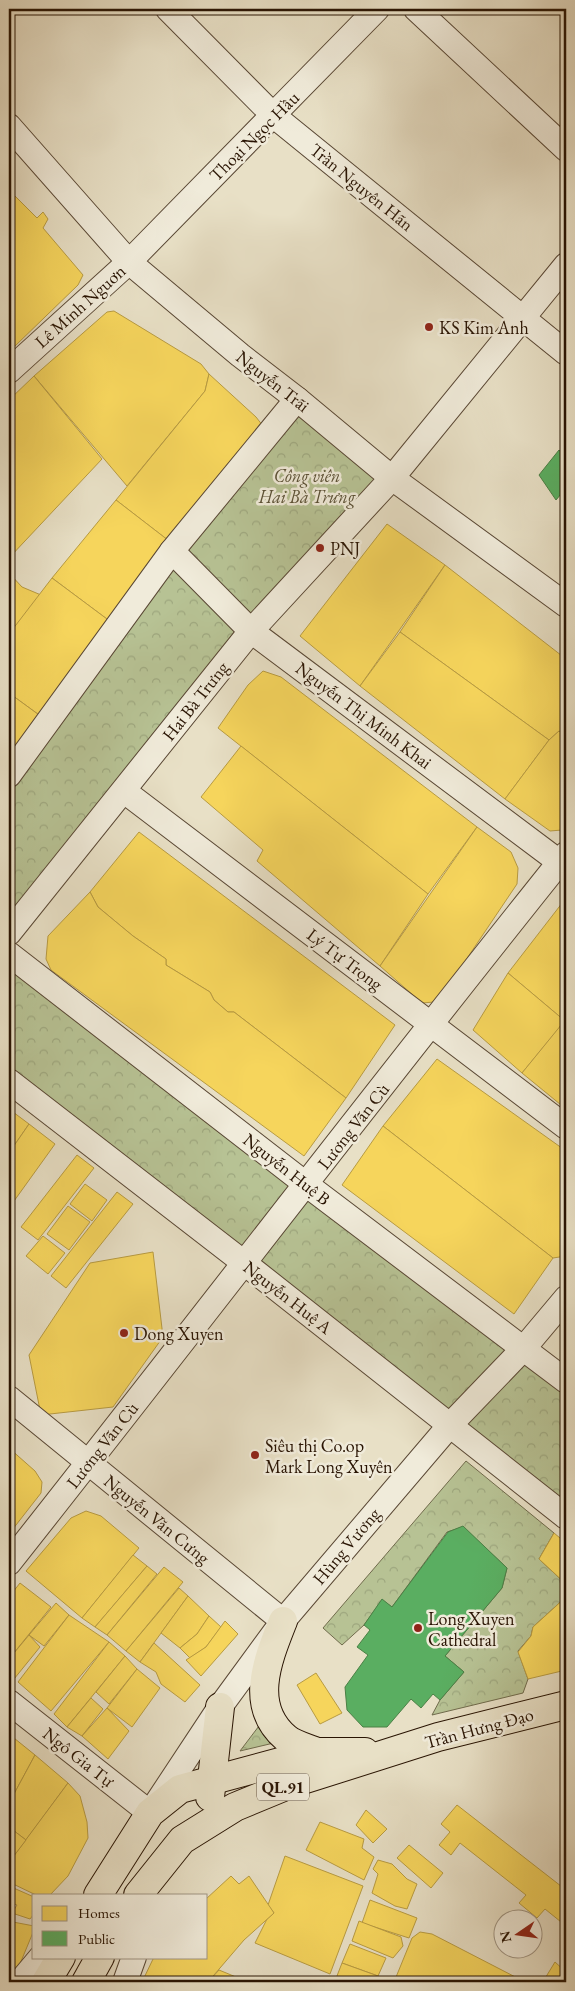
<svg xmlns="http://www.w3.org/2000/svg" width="575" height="1991" font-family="'EB Garamond',serif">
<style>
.park{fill:url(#park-crowns);stroke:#706b4c}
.homes{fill:#f6d55c;stroke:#b89b41}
.public{fill:#5aae61;stroke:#4b8045}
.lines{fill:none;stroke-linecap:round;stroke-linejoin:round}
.minor-casing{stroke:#594734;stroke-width:26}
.highway-casing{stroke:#291403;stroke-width:30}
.minor{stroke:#f0ebda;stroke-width:24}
.highway{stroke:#e8e0c6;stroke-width:28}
.poi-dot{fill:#8f2418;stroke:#f0ebda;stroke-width:2}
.labels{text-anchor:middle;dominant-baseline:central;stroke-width:5;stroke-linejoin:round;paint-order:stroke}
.shield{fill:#f0ebda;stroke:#655444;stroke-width:1}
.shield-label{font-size:16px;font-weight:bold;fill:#291403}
.street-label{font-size:18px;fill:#291403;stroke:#f0ebda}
.poi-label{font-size:18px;fill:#291403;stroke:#f0ebda;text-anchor:start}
.park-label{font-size:18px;font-style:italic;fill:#5b5136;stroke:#f0ebda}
</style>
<defs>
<pattern id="park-crowns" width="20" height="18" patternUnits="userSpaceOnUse" patternTransform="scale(1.25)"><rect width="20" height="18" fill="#b7c294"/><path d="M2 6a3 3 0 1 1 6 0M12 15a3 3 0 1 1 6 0" fill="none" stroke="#9da67e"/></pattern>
</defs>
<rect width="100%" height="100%" fill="#e8e0c6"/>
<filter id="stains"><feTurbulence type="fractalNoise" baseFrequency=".004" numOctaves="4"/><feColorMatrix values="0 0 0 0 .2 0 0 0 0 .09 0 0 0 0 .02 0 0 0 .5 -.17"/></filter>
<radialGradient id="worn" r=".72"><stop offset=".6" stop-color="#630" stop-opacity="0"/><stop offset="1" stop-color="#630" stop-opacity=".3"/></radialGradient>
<g class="park">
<polygon points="297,399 392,478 9,935 9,780"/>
<polygon points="9,960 566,1386 566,1517 9,1081"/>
<polygon points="466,1461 554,1533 539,1559 566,1584 566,1597 533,1627 531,1636 518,1651 528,1679 523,1693 432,1715 440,1700 464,1672 445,1656 502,1588 507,1568 463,1527 447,1532 392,1607 382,1600 364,1625 342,1645 323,1628"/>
<polygon points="262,1722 278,1742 240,1751"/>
</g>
<g class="homes">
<polygon points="9,190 37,218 43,212 48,219 43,228 83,275 78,285 14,347 14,343 9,337"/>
<polygon points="114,311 201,364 209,374 205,391 127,486 34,376 107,312"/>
<polygon points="209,374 256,417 263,426 173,544 116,500 205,391"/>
<polygon points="34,376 102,459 9,558 9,400"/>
<polygon points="116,500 173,544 115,625 52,578"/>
<polygon points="387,524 445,565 360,686 300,636"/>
<polygon points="445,565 566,659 566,736 559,731 549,740 400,632"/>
<polygon points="9,573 22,587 41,595 9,634"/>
<polygon points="52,578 115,625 46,720 9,693 9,634"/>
<polygon points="400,632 549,740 505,799 360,686"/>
<polygon points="263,671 281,677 477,827 428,894 218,728 248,685"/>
<polygon points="9,693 46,720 9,763"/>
<polygon points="559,731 566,736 566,825 562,830 550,831 505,799 549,740"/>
<polygon points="241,746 428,894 380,966 257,861 263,850 201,797"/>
<polygon points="477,827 511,852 518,868 517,884 445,991 434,1002 422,1003 380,966"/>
<polygon points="139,832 395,1025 346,1098 234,1012 228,1012 214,1000 210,992 166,965 166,959 133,936 98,907 90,892"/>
<polygon points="90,892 98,907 133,936 166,959 166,965 210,992 214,1000 228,1012 234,1012 346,1098 304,1156 51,970 46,959 48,936"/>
<polygon points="566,898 566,1019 565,1021 508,973"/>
<polygon points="508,973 565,1021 522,1073 473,1030"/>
<polygon points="566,1019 566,1109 522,1073"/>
<polygon points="437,1059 566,1151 566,1256 553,1258 383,1126"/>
<polygon points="9,1109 29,1124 9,1153"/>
<polygon points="29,1124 55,1144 9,1208 9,1153"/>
<polygon points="383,1126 553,1258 514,1314 342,1185"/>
<polygon points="77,1155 94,1168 38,1240 21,1227"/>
<polygon points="85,1184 107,1200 92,1221 70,1204"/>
<polygon points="117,1192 133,1204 66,1288 51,1276"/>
<polygon points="68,1206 90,1222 69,1250 47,1234"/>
<polygon points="43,1236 65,1253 48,1274 26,1256"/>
<polygon points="153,1252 163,1337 113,1407 41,1415 29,1355 90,1263"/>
<polygon points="9,1448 35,1471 42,1482 41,1493 9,1534"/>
<polygon points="86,1511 101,1516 139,1548 82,1618 26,1571 71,1518"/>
<polygon points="554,1533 566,1543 566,1584 539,1559"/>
<polygon points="133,1555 147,1566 95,1627 82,1618"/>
<polygon points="147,1566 157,1574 107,1635 95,1627"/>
<polygon points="164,1567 183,1582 126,1651 107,1635"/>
<polygon points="20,1583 51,1607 9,1659 9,1597"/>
<polygon points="179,1588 188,1596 140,1662 126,1651"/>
<polygon points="188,1596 209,1616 197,1634 180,1648 161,1633"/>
<polygon points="566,1597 566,1670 528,1679 518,1652 531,1636 533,1627"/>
<polygon points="56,1603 69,1615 44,1646 29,1635"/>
<polygon points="69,1615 109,1642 51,1711 18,1682"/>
<polygon points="209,1616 221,1627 206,1647 190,1658 180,1648 197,1634"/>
<polygon points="225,1621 238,1634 201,1676 186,1660 206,1647"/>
<polygon points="29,1635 40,1647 14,1679 9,1675 9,1659"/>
<polygon points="109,1642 125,1656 67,1727 54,1714"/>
<polygon points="154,1643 200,1685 185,1702 161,1684 156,1672 140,1662"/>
<polygon points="125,1656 137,1669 109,1704 96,1692"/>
<polygon points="137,1669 160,1688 132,1727 107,1708"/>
<polygon points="316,1673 342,1713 320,1724 297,1685"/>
<polygon points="91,1698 103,1709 82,1736 67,1727"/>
<polygon points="107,1708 129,1731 108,1759 82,1736"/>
<polygon points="9,1734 35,1755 14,1794 9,1798"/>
<polygon points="35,1755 68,1783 26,1840 9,1827 9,1798 14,1794"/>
<polygon points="68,1783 80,1796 87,1822 88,1838 68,1876 50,1895 36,1895 9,1882 9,1855 13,1857"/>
<polygon points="457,1805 566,1890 566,1926 545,1909 537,1918 519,1903 526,1895 460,1843 451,1855 439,1845 450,1832 441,1824"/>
<polygon points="366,1810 387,1829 373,1843 356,1825"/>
<polygon points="320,1822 364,1839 362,1848 374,1857 364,1880 306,1850"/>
<polygon points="9,1827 26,1840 13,1857 9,1855"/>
<polygon points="409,1845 443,1873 431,1888 397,1858"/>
<polygon points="285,1856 363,1886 330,1974 255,1943 267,1919 274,1913 268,1905"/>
<polygon points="378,1860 392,1864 407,1879 417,1884 407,1909 395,1906 372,1893 378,1874 373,1869"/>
<polygon points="231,1876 239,1884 249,1876 274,1913 244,1940 208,1982 142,1982 154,1957 206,1957 206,1899"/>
<polygon points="9,1886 34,1897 34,1914 30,1919 12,1913 17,1905 9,1902"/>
<polygon points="370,1900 417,1918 409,1938 362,1923"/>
<polygon points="359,1921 401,1937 403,1946 393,1958 352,1941"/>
<polygon points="13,1922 34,1926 34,1930 17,1971 9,1972 9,1934"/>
<polygon points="420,1932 432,1934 525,1982 394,1982 412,1938"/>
<polygon points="350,1944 386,1958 378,1976 342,1963"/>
<polygon points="555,1962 566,1972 566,1982 547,1982 544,1980"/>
<polygon points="342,1963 378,1976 382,1977 379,1982 335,1981"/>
<polygon points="219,1970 248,1982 208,1982"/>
</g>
<g class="public">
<polygon points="559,450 566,456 566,488 556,500 539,475"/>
<polygon points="463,1526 507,1568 502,1588 445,1656 464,1672 440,1700 433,1694 421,1708 411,1699 387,1727 363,1727 347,1710 345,1687 368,1655 357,1647 370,1630 364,1625 382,1599 392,1607 448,1532"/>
</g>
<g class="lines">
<g class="minor-casing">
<g id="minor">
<polyline points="168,9 274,116 566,353"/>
<polyline points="416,9 566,149"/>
<polyline points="9,126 129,262 240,355 297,399 392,478 566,605"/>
<polyline points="9,371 129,262 377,9"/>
<polyline points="172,551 251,631 566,867"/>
<polyline points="9,775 172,551 297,399"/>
<polyline points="124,791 566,1127"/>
<polyline points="9,933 251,631 392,478 566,265"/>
<polyline points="9,954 307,1185 566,1381"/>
<polyline points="9,1081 243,1262 566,1517"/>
<polyline points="9,1398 283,1621"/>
<path d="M9,1563c186,-235 369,-475 557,-709"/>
<polyline points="9,1702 150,1813 220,1707 283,1621 450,1425 524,1348 566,1298"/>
<polyline points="20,1982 41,1957"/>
<polyline points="125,1982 134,1957"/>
</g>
</g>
<g class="highway-casing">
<g id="highway">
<path d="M283,1621c-15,38 -35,85 3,117 8,7 22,10 31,14"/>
<polyline points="210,1797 220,1707"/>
<polyline points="98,1895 150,1813 180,1789 317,1752 365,1752"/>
<polyline points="138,1895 182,1840 235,1807 293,1783 438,1737 566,1705"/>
<polyline points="46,1982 61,1957"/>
<polyline points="86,1982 100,1957"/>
</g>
</g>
<use href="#minor" class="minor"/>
<use href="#highway" class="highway"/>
</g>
<g class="poi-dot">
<circle cx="429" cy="327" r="5"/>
<circle cx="320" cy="548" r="5"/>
<circle cx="124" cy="1333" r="5"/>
<circle cx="255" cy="1455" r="5"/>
<circle cx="418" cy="1628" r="5"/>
</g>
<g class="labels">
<rect class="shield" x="257" y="1773.5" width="52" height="27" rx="4"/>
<g class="shield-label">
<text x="283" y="1787">QL.91</text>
</g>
<g class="street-label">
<text transform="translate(254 136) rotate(-45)">Thoại Ngọc Hầu</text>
<text transform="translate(362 187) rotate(39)">Trần Nguyên Hãn</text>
<text transform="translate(80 306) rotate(-42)">Lê Minh Nguơn</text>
<text transform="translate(273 381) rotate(38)">Nguyễn Trãi</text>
<text transform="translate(195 701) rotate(-52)">Hai Bà Trưng</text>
<text transform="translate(364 715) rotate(37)">Nguyễn Thị Minh Khai</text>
<text transform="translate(345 959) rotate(37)">Lý Tự Trọng</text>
<text transform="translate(353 1126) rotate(-52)">Lương Vãn Cù</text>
<text transform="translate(287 1169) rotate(38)">Nguyễn Huệ B</text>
<text transform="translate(288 1297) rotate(38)">Nguyễn Huệ A</text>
<text transform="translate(102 1445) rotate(-52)">Lương Vãn Cù</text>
<text transform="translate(157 1519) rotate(39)">Nguyễn Văn Cưng</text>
<text transform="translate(346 1546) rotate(-50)">Hùng Vương</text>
<text transform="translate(479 1728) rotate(-15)">Trần Hưng Đạo</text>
<text transform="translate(79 1757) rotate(38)">Ngô Gia Tự</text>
</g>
<g class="poi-label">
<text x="439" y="327">KS Kim Anh</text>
<text x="330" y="548">PNJ</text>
<text x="134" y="1333">Dong Xuyen</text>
<text x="265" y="1445">Siêu thị Co.op<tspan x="265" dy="21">Mark Long Xuyên</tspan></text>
<text x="428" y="1618">Long Xuyen<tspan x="428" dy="21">Cathedral</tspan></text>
</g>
<g class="park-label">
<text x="307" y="475">Công viên<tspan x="307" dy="21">Hai Bà Trưng</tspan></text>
</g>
</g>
<rect width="575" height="1991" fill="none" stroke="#e8e0c6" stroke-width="30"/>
<rect x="10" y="10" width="555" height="1971" fill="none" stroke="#291403" stroke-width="2.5"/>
<rect x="15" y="15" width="545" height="1961" fill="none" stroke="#291403"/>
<rect x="32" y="1894" width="175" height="65" fill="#f0ebda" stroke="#a09584"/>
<rect x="42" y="1906" width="25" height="15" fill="#f6d55c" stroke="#a09584"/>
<text x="78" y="1918" font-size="15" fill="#291403">Homes</text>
<rect x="42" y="1931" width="25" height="15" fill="#5aae61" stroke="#a09584"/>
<text x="78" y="1944" font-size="15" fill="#291403">Public</text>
<g transform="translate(518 1934) rotate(257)"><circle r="24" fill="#f0ebda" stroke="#a09584"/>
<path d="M0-4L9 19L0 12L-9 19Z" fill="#8f2418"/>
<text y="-8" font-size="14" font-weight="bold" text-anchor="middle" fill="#291403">N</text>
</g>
<rect width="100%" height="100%" filter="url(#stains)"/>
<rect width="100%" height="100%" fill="url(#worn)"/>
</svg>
